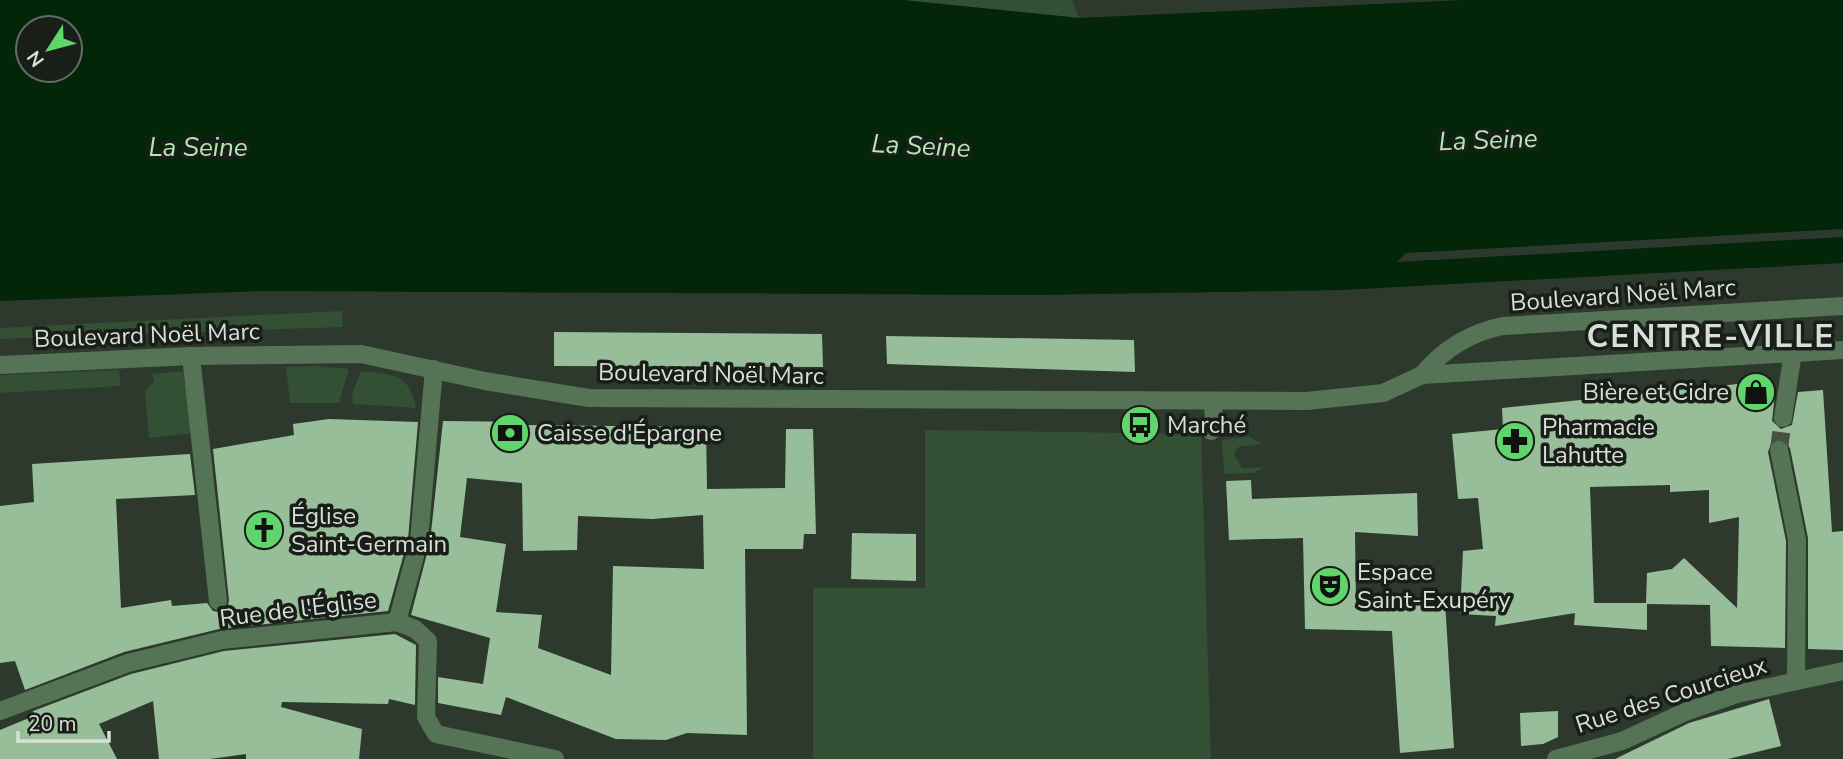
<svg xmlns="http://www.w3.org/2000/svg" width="1843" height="759" font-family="'Nunito Sans',sans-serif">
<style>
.green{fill:#334f34}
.water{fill:#032608;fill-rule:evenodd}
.pier{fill:#2d392d}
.building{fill:#97be98;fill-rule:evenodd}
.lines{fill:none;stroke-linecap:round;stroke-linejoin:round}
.minor-tunnel{stroke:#475247;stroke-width:18;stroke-dasharray:18 9;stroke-linecap:butt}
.minor{stroke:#557456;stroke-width:18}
.labels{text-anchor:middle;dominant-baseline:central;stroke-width:7;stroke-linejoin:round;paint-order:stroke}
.street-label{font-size:24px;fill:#d8dfd8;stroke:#191e19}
.poi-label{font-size:24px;fill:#d8dfd8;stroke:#191e19;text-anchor:start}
.water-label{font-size:26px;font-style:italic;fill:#b0eab2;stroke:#191e19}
.district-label{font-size:32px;font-weight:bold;letter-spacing:2px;fill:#d8dfd8;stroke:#191e19}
</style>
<rect width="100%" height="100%" fill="#2d392d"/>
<g class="green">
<polygon points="903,0 1072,0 1079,18"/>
<polygon points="342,311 343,327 0,339 0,328"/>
<polygon points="316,366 349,369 339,403 290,403 286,367"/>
<polygon points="119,370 121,386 0,393 0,375"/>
<polygon points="183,371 192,433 149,438 145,391 154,381 152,374"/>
<path d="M361,371c32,4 48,1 55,37l-63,-4 -1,-10z"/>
<polygon points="925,430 1201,434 1211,759 813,759 813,588 925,588"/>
<polygon points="1249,436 1261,444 1238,447 1234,455 1242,468 1264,467 1254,473 1224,474 1222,440"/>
</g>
<path class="water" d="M0,0h903l176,18 385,-18h379v263l-500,27 -311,5 -767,-4 -265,10zM28,28h42v42h-42z"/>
<polygon class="pier" points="1843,229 1843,237 1397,262 1406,253"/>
<g class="building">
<polygon points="554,332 822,334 823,367 554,366"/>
<polygon points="886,336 1134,340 1135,372 887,364"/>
<path d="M1767,381v13l8,-1 -3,28 9,8 11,-4 6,-33 25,-2 9,142 11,-1v119l-35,-1v-111l-18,-90 -8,-9 -10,2 -4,11 18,89 -1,107 -74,-2 -1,-41 -63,-1v26l-73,-5 1,-12 -80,13 1,-10 -36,-2 3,-63 20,-2 -5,-51 -20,1 -6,-65 51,-5 -1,-21zM1670,485v7l39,-2v33l30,-6 -2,91 -53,-50 -12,11 -25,4 -1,30h-52l-4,-116z"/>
<polygon points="329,419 418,422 408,539 388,611 219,629 124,652 25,690 15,661 0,663 0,506 34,502 32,464 190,454 195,495 116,499 121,608 171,600 172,606 207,603 213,611 220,612 228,606 229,600 213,449 294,435 293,424"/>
<path d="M443,421l82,1v3l181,2 1,62 78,-1 1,-59h27l3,105h-12l-1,15h-58l2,186 -60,-2 -21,7 -50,-1 -110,-42 -5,18 -63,-12v-26l45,7 7,-46 -79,-23 19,-73zM467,478l55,5 1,68 54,-1 1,-34 74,3 51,-4 1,54 -91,-3 -2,109 -73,-27 4,-33 -46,-3 10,-68 -46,-7z"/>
<polygon points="1251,480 1252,499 1417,493 1418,536 1355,532 1356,606 1445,601 1454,748 1400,753 1392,631 1305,629 1303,538 1229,540 1226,481"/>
<polygon points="852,533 916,534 916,581 851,579"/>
<polygon points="395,634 416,645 415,705 389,699 388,704 282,702 281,707 362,729 359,759 246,759 246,754 210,759 159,759 153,701 99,724 117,759 0,759 0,730 29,718 34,715 33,711 131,674 224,651"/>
<polygon points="1769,699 1781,746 1728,759 1615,759 1689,723"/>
<polygon points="1558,711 1558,737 1543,744 1521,746 1520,713"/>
</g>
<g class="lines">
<polyline class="minor-tunnel" points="1779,450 1783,418"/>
<g class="minor">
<polyline points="191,356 218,601"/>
<polyline points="0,365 191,356 361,354 485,381 589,398 1307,401 1383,393 1422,375 1843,350"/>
<path d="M1422,375c20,-25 49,-43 81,-49l340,-20"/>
<polyline points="1783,418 1793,352"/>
<polyline points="1211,431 1210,425 1214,426 1213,402"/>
<polyline points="1779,450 1797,540 1796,681"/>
<polyline points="397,622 419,541 434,369"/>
<polyline points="0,711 128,663 222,640 397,622 415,629 428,641 426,717 436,734 555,759"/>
<polyline points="1556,759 1622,741 1685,712 1737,694 1843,671"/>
</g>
</g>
<defs>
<g id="shop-disc" transform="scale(2.0125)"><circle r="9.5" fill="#5fd56b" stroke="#191e19"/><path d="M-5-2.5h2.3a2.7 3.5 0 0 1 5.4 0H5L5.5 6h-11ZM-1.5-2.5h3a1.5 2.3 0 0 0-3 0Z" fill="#111"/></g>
<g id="bus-disc" transform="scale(2.0125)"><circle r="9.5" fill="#5fd56b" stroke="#191e19"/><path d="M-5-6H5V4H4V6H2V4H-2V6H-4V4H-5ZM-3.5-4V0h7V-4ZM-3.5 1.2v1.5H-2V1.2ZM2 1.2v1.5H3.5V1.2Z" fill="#111"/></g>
<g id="bank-disc" transform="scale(2.0125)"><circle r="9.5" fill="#5fd56b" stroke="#191e19"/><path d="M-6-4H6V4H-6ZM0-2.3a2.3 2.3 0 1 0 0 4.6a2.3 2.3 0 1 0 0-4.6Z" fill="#111"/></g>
<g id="pharmacy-disc" transform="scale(2.0125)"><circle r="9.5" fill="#5fd56b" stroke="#191e19"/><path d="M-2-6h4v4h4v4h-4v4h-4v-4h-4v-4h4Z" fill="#111"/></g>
<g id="church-disc" transform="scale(2.0125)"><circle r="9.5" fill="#5fd56b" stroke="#191e19"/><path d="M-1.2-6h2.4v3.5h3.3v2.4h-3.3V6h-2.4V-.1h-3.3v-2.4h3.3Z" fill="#111"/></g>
<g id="theatre-disc" transform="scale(2.0125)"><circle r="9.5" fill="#5fd56b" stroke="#191e19"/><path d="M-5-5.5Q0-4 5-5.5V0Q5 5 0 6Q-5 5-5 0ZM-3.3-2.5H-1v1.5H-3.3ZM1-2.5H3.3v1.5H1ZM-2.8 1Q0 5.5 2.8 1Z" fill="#111"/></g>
</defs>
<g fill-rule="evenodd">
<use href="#shop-disc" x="1756" y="392"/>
<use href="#bus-disc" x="1140" y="425"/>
<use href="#bank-disc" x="510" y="433"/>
<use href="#pharmacy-disc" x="1515" y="441"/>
<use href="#church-disc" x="264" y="530"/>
<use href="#theatre-disc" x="1330" y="586"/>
</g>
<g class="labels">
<g class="street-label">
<text transform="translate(1623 295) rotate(-4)">Boulevard Noël Marc</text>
<text transform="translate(147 335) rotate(-2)">Boulevard Noël Marc</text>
<text transform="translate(711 374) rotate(1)">Boulevard Noël Marc</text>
<text transform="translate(298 609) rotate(-7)">Rue de l'Église</text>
<text transform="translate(1671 695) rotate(-18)">Rue des Courcieux</text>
</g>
<g class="poi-label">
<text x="1729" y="392" text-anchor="end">Bière et Cidre</text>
<text x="1167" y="425">Marché</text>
<text x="1542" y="427">Pharmacie<tspan x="1542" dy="28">Lahutte</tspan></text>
<text x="537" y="433">Caisse d'Épargne</text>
<text x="291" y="516">Église<tspan x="291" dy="28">Saint-Germain</tspan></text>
<text x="1357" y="572">Espace<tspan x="1357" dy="28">Saint-Exupéry</tspan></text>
</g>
<g class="water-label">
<text transform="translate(1488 140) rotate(-2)">La Seine</text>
<text transform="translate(921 146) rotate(3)">La Seine</text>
<text x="198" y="147">La Seine</text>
</g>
<g class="district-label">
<text x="1711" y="336">CENTRE-VILLE</text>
</g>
</g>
<g transform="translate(49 49) rotate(234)"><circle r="33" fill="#191e19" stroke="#656b65" stroke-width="2"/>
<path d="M0-5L12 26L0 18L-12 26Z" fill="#5fd56b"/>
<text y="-10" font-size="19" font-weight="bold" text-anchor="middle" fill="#d8dfd8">N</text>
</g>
<path d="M18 731v10h91v-10" fill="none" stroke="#d8dfd8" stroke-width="3.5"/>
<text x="28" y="731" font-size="21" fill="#d8dfd8" stroke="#191e19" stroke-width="5" paint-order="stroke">20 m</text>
</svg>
